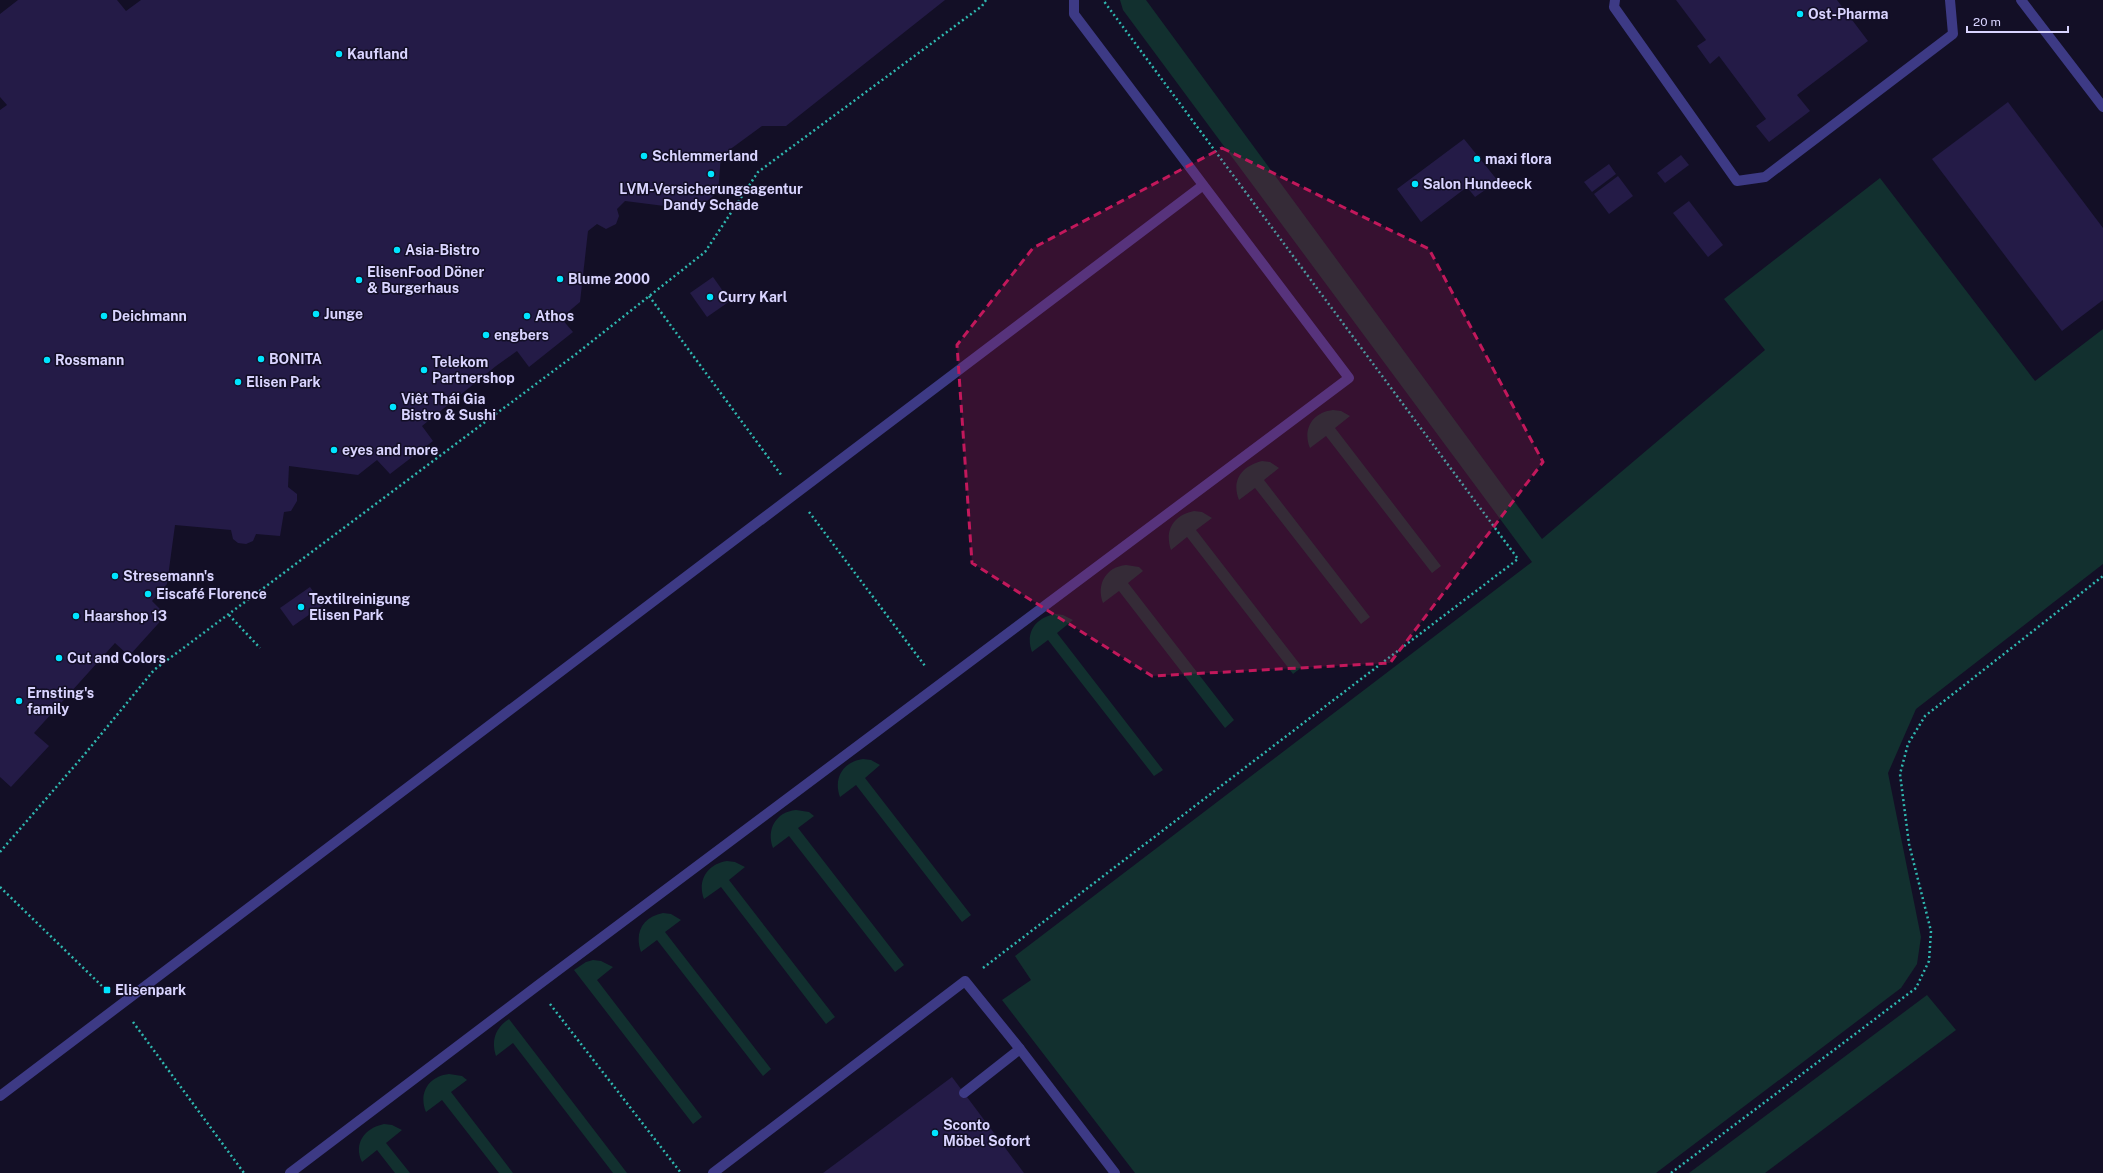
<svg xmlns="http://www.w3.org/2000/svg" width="2103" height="1173" font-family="'Public Sans',sans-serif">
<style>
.green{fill:#12302f}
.building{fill:#241b47}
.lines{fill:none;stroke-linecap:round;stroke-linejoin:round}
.path{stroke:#2fb8b0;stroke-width:2.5;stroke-dasharray:2 3;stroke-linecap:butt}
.minor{stroke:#3d3a85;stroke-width:10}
.marked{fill:#c2185b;fill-opacity:0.2;stroke:#c2185b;stroke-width:3;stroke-dasharray:8 5;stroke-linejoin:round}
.poi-dot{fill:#00e5ff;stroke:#130f26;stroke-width:1.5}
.labels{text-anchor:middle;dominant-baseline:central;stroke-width:3;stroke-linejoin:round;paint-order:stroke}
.poi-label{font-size:14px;font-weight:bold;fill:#d9d4ff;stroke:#130f26;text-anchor:start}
</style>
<rect width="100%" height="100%" fill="#130f26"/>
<g class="green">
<polygon points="1120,0 1146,0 1542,539 1765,350 1724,299 1880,178 2035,381 2103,329 2103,564 1916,709 1888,773 1921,937 1917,964 1901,988 1656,1173 1135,1173 1002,1000 1031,980 1015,956 1532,562 1123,10"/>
<path d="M1333,410l8,1 9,5 -15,12 106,138 -9,7 -106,-137 -16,12c-8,-19 3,-36 23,-38z"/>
<path d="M1262,461l8,1 9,6 -15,12 106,137 -9,7 -106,-136 -16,12c-8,-20 3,-34 23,-39z"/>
<path d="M1194,511l8,1 10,6 -16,12 106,137 -9,7 -106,-137 -16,13c-7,-20 3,-35 23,-39z"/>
<path d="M1126,565l13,2 4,4 -15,12 106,137 -9,8 -106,-137 -16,12c-7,-19 3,-36 23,-38z"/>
<path d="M1055,614l8,1 10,5 -16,13 106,137 -9,6 -106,-136 -16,12c-7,-19 3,-34 23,-38z"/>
<path d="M863,759l8,1 9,5 -15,13 106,137 -9,7 -106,-137 -16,12c-7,-19 3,-35 23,-38z"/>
<path d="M796,810l13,2 5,4 -16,12 106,137 -9,7 -106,-136 -16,12c-7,-19 3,-36 23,-38z"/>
<path d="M727,861l8,1 10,5 -16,13 106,137 -9,7 -105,-137 -17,12c-7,-18 3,-35 23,-38z"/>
<path d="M663,913l8,1 10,6 -16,12 106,137 -8,7 -106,-136 -16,12c-7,-20 2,-35 22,-39z"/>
<polygon points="593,960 601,961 613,967 597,980 702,1117 693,1124 574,970 586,962"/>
<polygon points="1927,995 1956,1030 1765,1173 1689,1173"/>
<path d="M509,1019l118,154h-14l-100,-130 -17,13c-5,-15 -1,-28 13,-37z"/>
<path d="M449,1074l13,2 5,4 -16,12 62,81h-14l-57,-73 -16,12c-8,-19 3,-36 23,-38z"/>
<path d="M384,1124l8,1 10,5 -16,13 24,30h-15l-18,-23 -15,12c-9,-19 3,-34 22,-38z"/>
</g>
<g class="building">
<polygon points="18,0 117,0 126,11 141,0 945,0 786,126 762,126 721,156 718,192 696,210 625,201 617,209 619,216 616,224 606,229 597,224 588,231 580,302 561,318 573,332 529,367 517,351 496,366 422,426 433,441 390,474 377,460 358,475 289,466 288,487 297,494 297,501 291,511 284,512 280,536 256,534 253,541 246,544 238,543 233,539 231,530 175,525 167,584 152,601 166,615 129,656 115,643 34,733 49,746 11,787 0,777 0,110 7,105 0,97 0,14"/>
<polygon points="1676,0 1837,0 1868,41 1797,95 1810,111 1769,142 1756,126 1766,119 1719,56 1710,64 1697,46 1706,40"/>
<polygon points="2008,102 2103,228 2103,300 2062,331 1932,159"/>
<polygon points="1464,139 1498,181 1475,197 1467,187 1421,222 1397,189"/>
<polygon points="1681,155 1689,165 1665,183 1657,173"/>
<polygon points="1609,164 1616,174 1592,192 1584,182"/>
<polygon points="1618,176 1633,196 1609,214 1594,194"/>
<polygon points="1689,201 1723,245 1708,257 1673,213"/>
<polygon points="713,277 730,301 707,317 690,293"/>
<polygon points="310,587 323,605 293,626 280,608"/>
<polygon points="952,1077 1024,1173 823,1173"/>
</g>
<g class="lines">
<g class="path">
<polyline points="649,296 782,476"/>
<polyline points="809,512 925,666"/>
<polyline points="229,615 260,648"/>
<polyline points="0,852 84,755 154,670 576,354 705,252 758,172 982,6 986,0"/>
<polyline points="0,887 104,988"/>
<polyline points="983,968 1518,559 1103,0"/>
<polyline points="550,1004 681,1173"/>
<polyline points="133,1022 244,1173"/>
<polyline points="1671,1173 1916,988 1929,961 1931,931 1909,844 1900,774 1908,744 1925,716 2103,576"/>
</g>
<g class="minor">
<polyline points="1615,0 1614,7 1737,181 1765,177 1953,34 1950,0"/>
<polyline points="2021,0 2103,107"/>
<polyline points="964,1093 1020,1049"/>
<polyline points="0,1096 1202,186"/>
<polyline points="290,1173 537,986 1349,378 1074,14 1074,0"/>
<polyline points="713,1173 965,981 1020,1049 1115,1173"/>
</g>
</g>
<path class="marked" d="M1222,148l207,101 114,213 -153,201 -238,13 -180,-113 -15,-218 76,-97z"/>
<g class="poi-dot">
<circle cx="1800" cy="14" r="4"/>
<circle cx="339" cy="54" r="4"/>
<circle cx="644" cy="156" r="4"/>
<circle cx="1477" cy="159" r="4"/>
<circle cx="711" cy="174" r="4"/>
<circle cx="1415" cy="184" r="4"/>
<circle cx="397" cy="250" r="4"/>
<circle cx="560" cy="279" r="4"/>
<circle cx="359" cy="280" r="4"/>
<circle cx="710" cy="297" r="4"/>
<circle cx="316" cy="314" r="4"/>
<circle cx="104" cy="316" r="4"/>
<circle cx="527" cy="316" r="4"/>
<circle cx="486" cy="335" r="4"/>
<circle cx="261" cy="359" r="4"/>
<circle cx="47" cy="360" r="4"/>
<circle cx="424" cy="370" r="4"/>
<circle cx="238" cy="382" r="4"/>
<circle cx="393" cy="407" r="4"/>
<circle cx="334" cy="450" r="4"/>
<circle cx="115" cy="576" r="4"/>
<circle cx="148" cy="594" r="4"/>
<circle cx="301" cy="607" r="4"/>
<circle cx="76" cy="616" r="4"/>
<circle cx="59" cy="658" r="4"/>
<circle cx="19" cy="701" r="4"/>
<rect x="103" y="986" width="8" height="8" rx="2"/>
<circle cx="935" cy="1133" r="4"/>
</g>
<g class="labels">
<g class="poi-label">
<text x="1808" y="14">Ost-Pharma</text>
<text x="347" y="54">Kaufland</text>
<text x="652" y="156">Schlemmerland</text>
<text x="1485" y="159">maxi flora</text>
<text x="1423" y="184">Salon Hundeeck</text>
<text x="711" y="189" text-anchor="middle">LVM-Versicherungsagentur<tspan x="711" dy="16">Dandy Schade</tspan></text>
<text x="405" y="250">Asia-Bistro</text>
<text x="367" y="272">ElisenFood Döner<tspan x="367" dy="16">&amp; Burgerhaus</tspan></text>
<text x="568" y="279">Blume 2000</text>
<text x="718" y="297">Curry Karl</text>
<text x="324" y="314">Junge</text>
<text x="112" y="316">Deichmann</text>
<text x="535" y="316">Athos</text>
<text x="494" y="335">engbers</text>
<text x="269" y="359">BONITA</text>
<text x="55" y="360">Rossmann</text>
<text x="432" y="362">Telekom<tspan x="432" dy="16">Partnershop</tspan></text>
<text x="246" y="382">Elisen Park</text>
<text x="401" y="399">Viêt Thái Gia<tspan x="401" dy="16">Bistro &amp; Sushi</tspan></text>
<text x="342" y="450">eyes and more</text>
<text x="123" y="576">Stresemann's</text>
<text x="156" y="594">Eiscafé Florence</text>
<text x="309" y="599">Textilreinigung<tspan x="309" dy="16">Elisen Park</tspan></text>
<text x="84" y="616">Haarshop 13</text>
<text x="67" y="658">Cut and Colors</text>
<text x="27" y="693">Ernsting's<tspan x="27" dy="16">family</tspan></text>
<text x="115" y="990">Elisenpark</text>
<text x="943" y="1125">Sconto<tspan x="943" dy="16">Möbel Sofort</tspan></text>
</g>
</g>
<path d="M1967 26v6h101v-6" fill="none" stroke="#d9d4ff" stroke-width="2"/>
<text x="1973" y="26" font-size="12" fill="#d9d4ff" stroke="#130f26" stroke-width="3" paint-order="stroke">20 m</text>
</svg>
